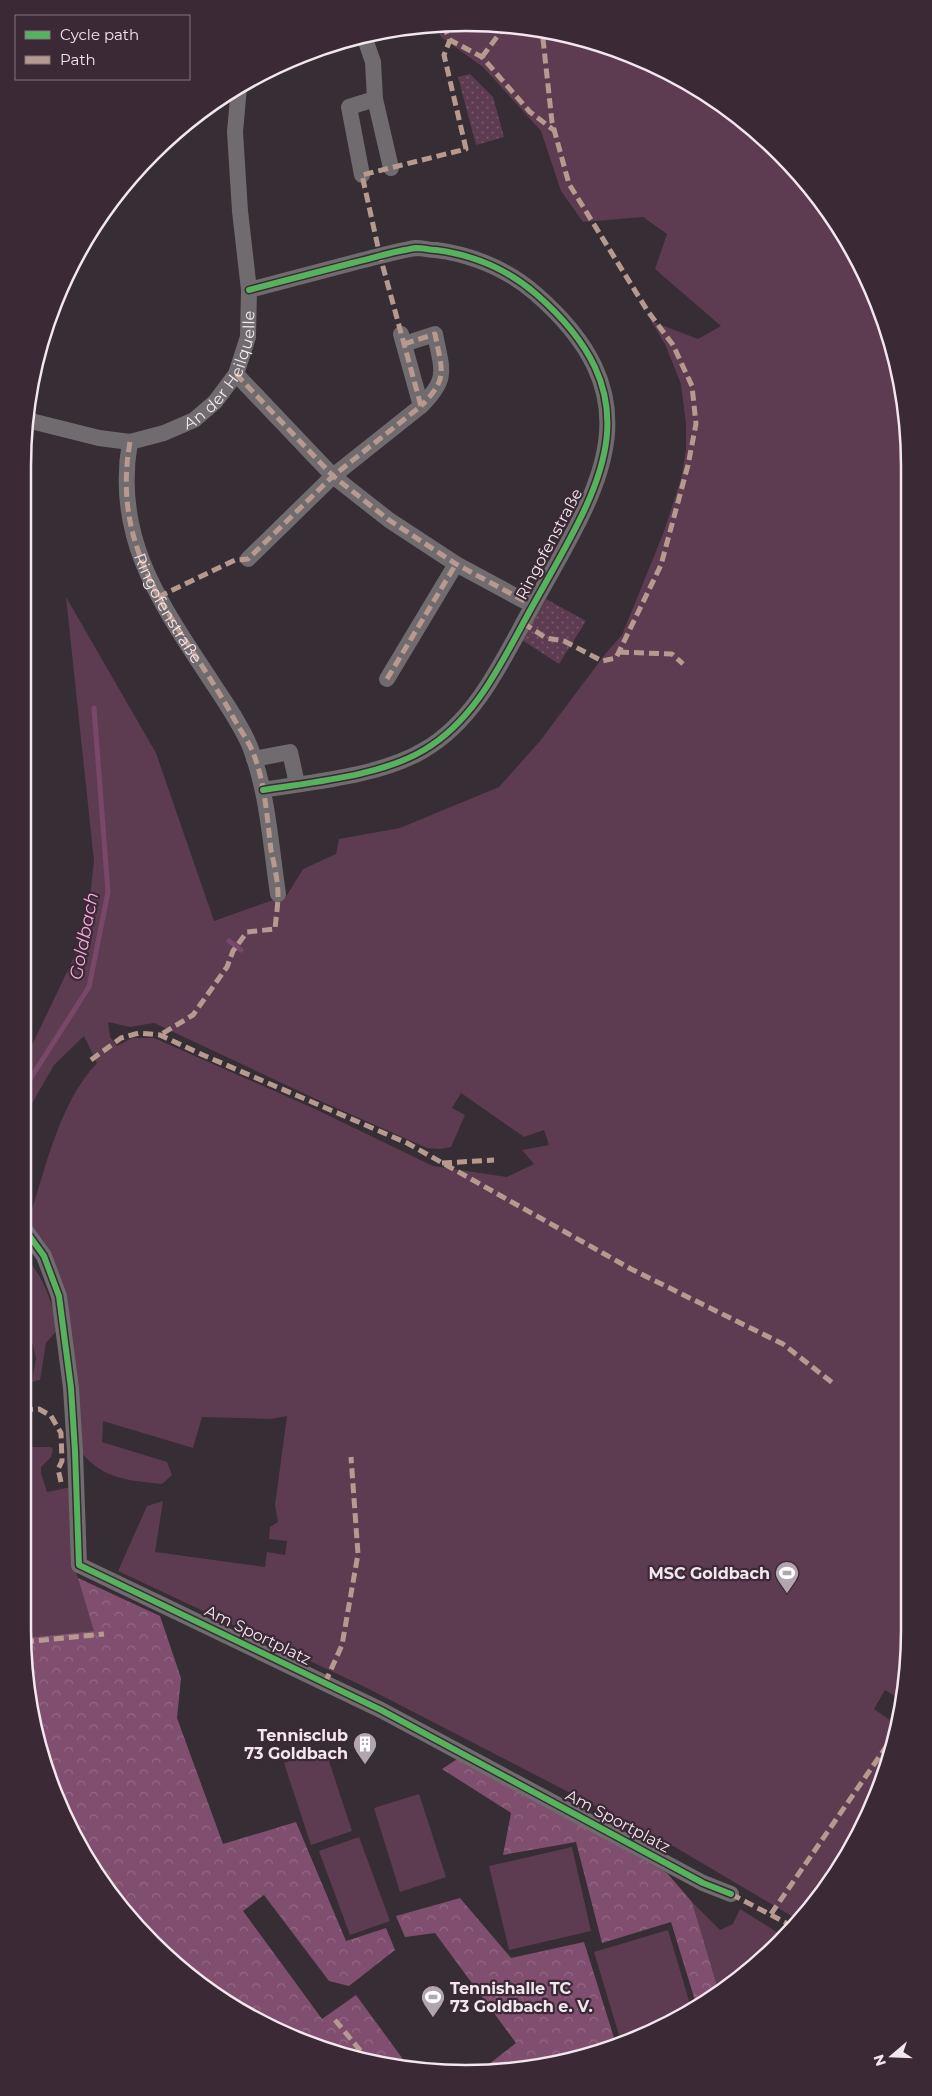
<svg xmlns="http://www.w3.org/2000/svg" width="932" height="2096" font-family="Montserrat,sans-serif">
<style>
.grass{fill:#5d3c51;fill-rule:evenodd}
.forest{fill:url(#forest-crowns)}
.park{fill:url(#park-dots)}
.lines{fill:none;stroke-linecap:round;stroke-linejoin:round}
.stream{stroke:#794769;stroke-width:5}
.street{stroke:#706b6e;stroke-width:16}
.quiet{stroke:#b69a8f;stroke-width:5;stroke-dasharray:10 5;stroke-linecap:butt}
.cycleway-casing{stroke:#3b2935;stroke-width:9}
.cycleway{stroke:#56b35d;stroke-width:6}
.labels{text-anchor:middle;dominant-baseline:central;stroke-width:4.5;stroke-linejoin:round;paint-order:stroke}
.street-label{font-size:16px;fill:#f3e7ee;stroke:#3b2935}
.poi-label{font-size:16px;font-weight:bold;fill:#f3e7ee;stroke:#3b2935;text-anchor:end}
.water-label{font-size:18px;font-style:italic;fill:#fca9df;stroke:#3b2935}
.rim{fill:none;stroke:#f3e7ee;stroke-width:2.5}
</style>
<defs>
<pattern id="forest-crowns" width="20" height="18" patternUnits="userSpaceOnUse" patternTransform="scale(1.25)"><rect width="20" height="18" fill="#804f6f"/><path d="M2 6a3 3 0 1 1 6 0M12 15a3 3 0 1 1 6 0" fill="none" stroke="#926884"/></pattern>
<pattern id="park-dots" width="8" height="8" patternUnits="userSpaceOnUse" patternTransform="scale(1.25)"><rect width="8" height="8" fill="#5d3c51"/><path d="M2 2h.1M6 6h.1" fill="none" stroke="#75586a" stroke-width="1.8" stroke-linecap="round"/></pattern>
</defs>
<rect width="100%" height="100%" fill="#372d34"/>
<g class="grass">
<path d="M466,23l86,8 83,25 101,58 82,82 58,100 30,112 3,1222 -6,71 -18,-11 -11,19 24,17 -22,73 -76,122 -125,-74 -310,-160 -247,-116 29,-65 16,-5 -8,51 110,15 2,-15 18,3 2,-14 -18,-2 1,-12 8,-5 -3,-17 12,-89 -16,3 -69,-2 -9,31 -90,-27 -1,21 65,20 5,13 -10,9c-34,-4 -58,-4 -81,-32l-10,-117 -40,-107 -1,-12c16,-50 30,-114 67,-153l-13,-27 -30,29 -31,54v-55l63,-132 8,-71 -28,-264 90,156 58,168 73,-26 16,-26 33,-15 3,-15 61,-11 99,-41 41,-46 66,-88 16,-18 41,-101 18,-55 5,-29v-26l-5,-40 -16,-40 -14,-23 47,18 23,-13 -66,-57 12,-35 -24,-17 -60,5 -22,-31 -20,-60 -58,-64 -42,-30 -5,-12zM108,1022l22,5 24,-4 162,76 111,49 13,1 11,-2 14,-32 -13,-7 9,-15 63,44 20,-7 5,15 -27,5 12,14 -27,13 -74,-11 -118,-57 -161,-71h-22l-15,8 -7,-9z"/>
<path d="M23,1254c22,24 27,44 35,75l-12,14 -6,37 -8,2 4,-24 -13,-53z"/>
<polygon points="23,1434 30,1447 51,1447 53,1450 51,1457 41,1467 41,1473 47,1492 71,1487 71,1556 95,1631 24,1638"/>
<polygon points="325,1749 352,1831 311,1845 284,1763"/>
<polygon points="419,1794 446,1877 400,1892 374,1808"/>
<polygon points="359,1837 390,1921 350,1935 319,1851"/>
<polygon points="572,1847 591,1931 509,1950 489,1866"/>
<polygon points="692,1902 720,1930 733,1924 740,1909 783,1936 718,1989"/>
<polygon points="668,1930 692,2011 685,2015 619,2035 594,1952"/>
</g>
<g class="forest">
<polygon points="78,1578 160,1616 181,1678 177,1718 223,1844 296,1822 346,1941 386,1928 395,1950 349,1986 329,1981 264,1895 243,1911 322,2019 356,1995 408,2066 380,2065 245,2014 132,1922 82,1851 46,1773 24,1638 94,1631"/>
<polygon points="459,1758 667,1873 692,1902 718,1989 697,2007 671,1922 602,1943 576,1842 503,1855 511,1813 442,1769"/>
<polygon points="460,1898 511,1958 584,1942 616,2044 629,2041 608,2050 524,2070 484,2068 516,2043 435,1933 405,1937 396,1916"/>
</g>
<g class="park">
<polygon points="470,74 493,97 504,137 476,145 458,77"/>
<polygon points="546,599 586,621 559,664 522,640"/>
</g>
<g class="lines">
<g class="stream">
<polyline points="229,941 241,950"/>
<polyline points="23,1090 89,987 108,892 94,708"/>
</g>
<g class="street">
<polyline points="375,99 391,168"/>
<polyline points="362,175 349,107 375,99 373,62 364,36"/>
<path d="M249,290c35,-9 69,-18 103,-27 21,-5 43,-12 64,-15 7,0 14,2 20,2 38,5 71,19 100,44 125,109 61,196 -4,313 -29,52 -55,112 -108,143 -43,26 -112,32 -161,40"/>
<path d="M404,344l31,-10c7,37 14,44 -14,72"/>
<polyline points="236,374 333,476 389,520 456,564 532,605"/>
<path id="s1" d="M27,420l72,18 31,4 34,-9 30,-13 21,-18 21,-28 12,-37 1,-47 -9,-79 -5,-79 4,-45"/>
<path id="s2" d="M130,442c-17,96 31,162 80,237 13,20 35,51 42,73 16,45 19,95 26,142"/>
<polyline points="248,559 333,476 421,406 401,334"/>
<polyline points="387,679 456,564"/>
<polyline points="254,759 290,752 297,784"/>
<polyline points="23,1227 44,1256 59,1296 71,1388 75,1451 79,1565 381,1710 703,1883 731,1894"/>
</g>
<g class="quiet">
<polyline points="443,25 450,40 482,57 530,112 555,131"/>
<polyline points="482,57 505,26"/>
<path d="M404,344l31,-10c7,37 14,44 -14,72"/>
<polyline points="236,374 333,476 389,520 456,564 532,605"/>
<path d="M130,442c-21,117 52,182 103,275 6,11 14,22 19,33 13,31 15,67 19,100 3,14 7,30 7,45 0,11 -2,22 -3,34l-28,3 -14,19 -6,16 -34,48 -33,20"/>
<polyline points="158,597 235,560 248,559 333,476 421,406 380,256 362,175 466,149 444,55 450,40"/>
<polyline points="523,623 546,638 564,641 602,661 616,658 661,565 688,465 696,424 692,386 673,345 647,310 569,184 552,122 542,30"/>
<polyline points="619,652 672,654 683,664"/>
<polyline points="387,679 456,564"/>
<polyline points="91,1060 121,1038 139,1033 160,1035 203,1055 407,1143 631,1269 783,1344 834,1384"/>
<polyline points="442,1163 494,1160"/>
<polyline points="23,1382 26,1381 30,1357"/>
<polyline points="23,1410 39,1409 51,1416 61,1433 62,1461 58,1469 61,1482"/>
<polyline points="24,1642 104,1634"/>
<polyline points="325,1683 342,1645 358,1554 351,1457"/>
<polyline points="731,1894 794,1927"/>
<polyline points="771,1914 897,1731"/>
<polyline points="335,2020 369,2061"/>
</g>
<g class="cycleway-casing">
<g id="cycleway">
<path d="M249,290c35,-9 69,-18 103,-27 21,-5 43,-12 64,-15 7,0 14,2 20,2 38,5 71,19 100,44 125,109 61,196 -4,313 -29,52 -55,112 -108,143 -43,26 -112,32 -161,40"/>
<polyline points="23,1227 44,1256 59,1296 71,1388 75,1451 79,1565 381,1710 703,1883 731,1894"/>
</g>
</g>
<use href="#cycleway" class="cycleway"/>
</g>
<defs>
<g id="stadium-pin" transform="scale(1.25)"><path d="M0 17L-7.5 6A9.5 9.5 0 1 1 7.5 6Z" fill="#b1a6ad" stroke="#3b2935"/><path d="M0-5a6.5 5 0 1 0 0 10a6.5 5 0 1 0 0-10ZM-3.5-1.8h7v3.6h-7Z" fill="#fff"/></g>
<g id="building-pin" transform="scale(1.25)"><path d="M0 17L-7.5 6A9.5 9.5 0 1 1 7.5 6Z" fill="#b1a6ad" stroke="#3b2935"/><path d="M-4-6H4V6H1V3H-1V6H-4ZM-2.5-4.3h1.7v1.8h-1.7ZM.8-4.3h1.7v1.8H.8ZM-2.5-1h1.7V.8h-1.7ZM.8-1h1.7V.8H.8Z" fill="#fff"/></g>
</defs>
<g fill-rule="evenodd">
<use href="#stadium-pin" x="787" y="1573"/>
<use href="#building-pin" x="365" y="1744"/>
<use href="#stadium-pin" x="433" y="1997"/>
</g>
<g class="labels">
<g class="street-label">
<text stroke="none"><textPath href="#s1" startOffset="232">An der Heilquelle</textPath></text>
<text transform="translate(549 544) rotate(-62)">Ringofenstraße</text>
<text stroke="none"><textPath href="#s2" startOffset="175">Ringofenstraße</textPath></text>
<text transform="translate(258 1635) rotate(26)">Am Sportplatz</text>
<text transform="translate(618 1821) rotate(28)">Am Sportplatz</text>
</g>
<g class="poi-label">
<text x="770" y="1573">MSC Goldbach</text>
<text x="348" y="1735">Tennisclub<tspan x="348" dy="18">73 Goldbach</tspan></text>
<text x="450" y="1988" text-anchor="start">Tennishalle TC<tspan x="450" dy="18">73 Goldbach e. V.</tspan></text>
</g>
<g class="water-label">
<text transform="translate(84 936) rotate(-79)">Goldbach</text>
</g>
</g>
<path d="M0 0H932V2096H0ZM466 31H466A435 435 0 0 1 901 466V1630A435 435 0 0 1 466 2065H466A435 435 0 0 1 31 1630V466A435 435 0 0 1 466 31Z" fill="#3b2935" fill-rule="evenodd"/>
<path class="rim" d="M466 31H466A435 435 0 0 1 901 466V1630A435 435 0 0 1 466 2065H466A435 435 0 0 1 31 1630V466A435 435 0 0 1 466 31Z"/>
<rect x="15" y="15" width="175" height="65" fill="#3b2935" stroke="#85757f"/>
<rect x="25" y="31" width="25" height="8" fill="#56b35d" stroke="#85757f"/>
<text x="60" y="40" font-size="15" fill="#f3e7ee">Cycle path</text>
<rect x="25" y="56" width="25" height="8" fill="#b69a8f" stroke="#85757f"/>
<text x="60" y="65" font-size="15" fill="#f3e7ee">Path</text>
<g transform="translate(892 2056) rotate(251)" stroke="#3b2935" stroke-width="4" paint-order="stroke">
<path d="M0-4L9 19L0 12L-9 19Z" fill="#f3e7ee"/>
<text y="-8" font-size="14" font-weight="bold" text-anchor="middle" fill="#f3e7ee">N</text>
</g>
</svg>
